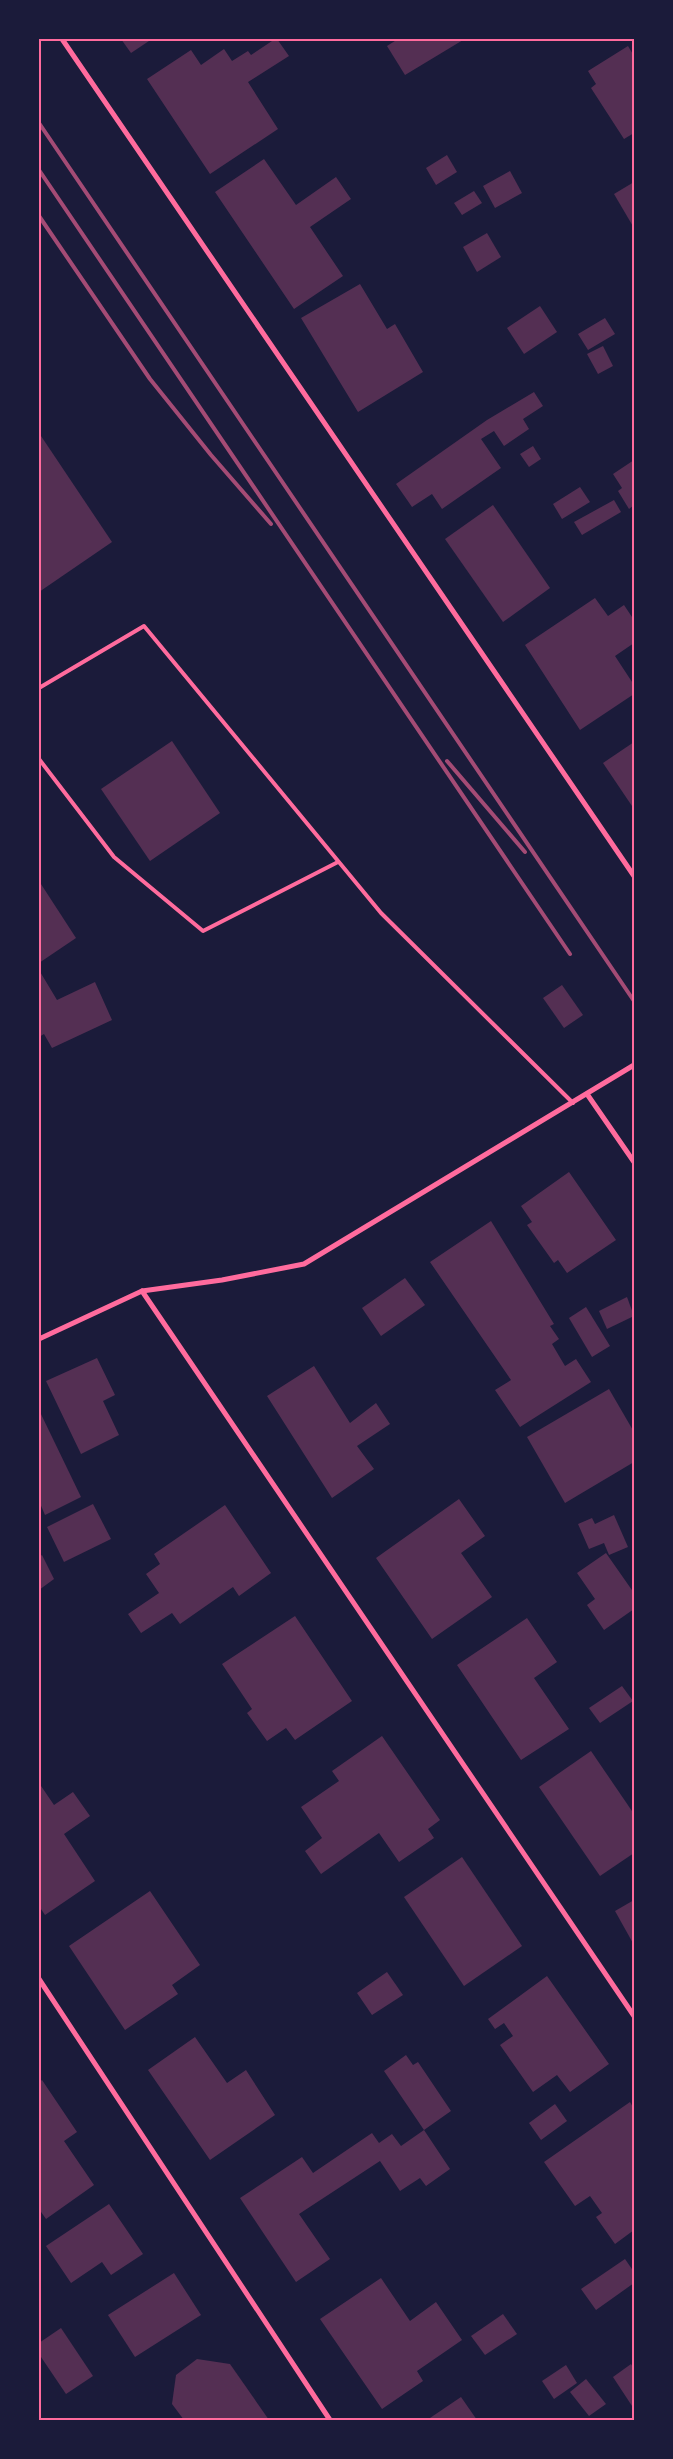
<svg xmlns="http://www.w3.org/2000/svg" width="673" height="2459" font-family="Overpass,sans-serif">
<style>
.building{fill:#542f53}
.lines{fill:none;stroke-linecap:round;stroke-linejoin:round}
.service{stroke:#ff6b9d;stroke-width:4}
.minor{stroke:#ff6b9d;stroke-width:5}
.rail{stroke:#a44b75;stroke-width:4}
.neatline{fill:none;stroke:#ff6b9d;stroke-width:2}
</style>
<rect width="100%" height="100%" fill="#1b1b3a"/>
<g class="building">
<polygon points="121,39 152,39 131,53"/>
<polygon points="275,39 277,39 289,56 248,82 278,129 210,174 147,79 191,50 201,65 224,49 232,61 248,51 251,55"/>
<polygon points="398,39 462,39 463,40 405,75 387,46"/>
<polygon points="628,46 634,56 634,133 624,139 591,88 596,84 588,71"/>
<polygon points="447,155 457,172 436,185 426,168"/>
<polygon points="264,159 296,205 336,177 351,199 310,227 343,276 294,309 215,192"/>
<polygon points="510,171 522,193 495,208 483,186"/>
<polygon points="634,182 634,228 614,194"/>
<polygon points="474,191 482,203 462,215 454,203"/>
<polygon points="487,233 501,257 477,272 463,247"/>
<polygon points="360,284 387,329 395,324 423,372 358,412 301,318"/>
<polygon points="540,306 557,332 524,354 507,328"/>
<polygon points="605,318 615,334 588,350 578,334"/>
<polygon points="603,346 613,366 598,374 587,354"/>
<polygon points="534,392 543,406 523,419 529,429 504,446 494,431 481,439 501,468 442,509 432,494 412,507 396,484 487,420"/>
<polygon points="39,433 112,542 39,592"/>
<polygon points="533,446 541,459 529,467 520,454"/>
<polygon points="634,460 634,505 629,509 618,491 622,488 613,474"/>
<polygon points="580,487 590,502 562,519 553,504"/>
<polygon points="614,500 621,512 582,535 574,522"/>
<polygon points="493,505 550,588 503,622 445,539"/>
<polygon points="595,598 608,616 624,605 634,620 634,643 615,656 634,685 634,694 580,730 525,645"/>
<polygon points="172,741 220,813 150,861 101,789"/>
<polygon points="634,742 634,809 603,763"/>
<polygon points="39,881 76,938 39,963"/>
<polygon points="39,970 57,1000 95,982 112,1020 52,1048 44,1034 39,1037"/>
<polygon points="562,985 583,1015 564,1028 543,998"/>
<polygon points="569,1172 616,1240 567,1273 558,1260 554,1263 527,1225 532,1222 521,1206"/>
<polygon points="491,1221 554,1324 550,1326 559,1339 552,1344 565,1366 576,1359 591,1382 520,1427 495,1390 511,1380 430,1262"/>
<polygon points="405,1278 425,1305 381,1336 362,1308"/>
<polygon points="627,1297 634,1316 607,1329 599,1311"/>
<polygon points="586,1307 610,1346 592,1357 569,1318"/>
<polygon points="97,1358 115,1395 103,1401 119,1435 81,1454 46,1381"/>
<polygon points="314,1366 350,1423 376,1403 390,1424 357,1446 374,1469 332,1498 267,1396"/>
<polygon points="609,1389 634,1432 634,1462 565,1503 527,1437"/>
<polygon points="39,1410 81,1497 45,1515 39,1501"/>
<polygon points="459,1499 485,1536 461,1553 492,1597 432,1639 376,1558"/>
<polygon points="93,1504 111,1539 64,1562 47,1527"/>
<polygon points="225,1505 271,1573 239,1596 233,1587 180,1624 172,1613 141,1633 128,1614 159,1593 146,1574 160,1564 154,1554"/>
<polygon points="614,1515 628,1547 609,1555 604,1543 589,1549 578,1524 592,1518 595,1524"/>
<polygon points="606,1553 634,1593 634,1609 604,1630 587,1605 595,1599 577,1573"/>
<polygon points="42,1555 54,1579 39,1590 39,1557"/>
<polygon points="295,1616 352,1701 295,1740 286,1728 267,1741 247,1713 252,1709 222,1664"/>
<polygon points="527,1618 557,1662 534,1678 569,1729 521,1760 457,1665"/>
<polygon points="622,1686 633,1701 600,1723 589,1708"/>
<polygon points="382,1736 440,1820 428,1829 434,1838 399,1862 379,1833 321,1874 305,1851 322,1838 301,1807 339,1781 332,1771"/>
<polygon points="591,1751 634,1814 634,1853 600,1876 539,1787"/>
<polygon points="39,1783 54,1805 73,1792 90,1816 64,1834 95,1881 45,1915 39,1906"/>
<polygon points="462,1857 522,1946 464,1986 404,1897"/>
<polygon points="150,1891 200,1965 172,1985 178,1994 125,2030 69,1946"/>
<polygon points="634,1900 634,1945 615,1911"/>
<polygon points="387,1972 403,1995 372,2015 357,1993"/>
<polygon points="547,1976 609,2064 570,2092 557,2075 533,2092 500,2045 513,2036 504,2023 495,2029 488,2019"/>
<polygon points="195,2037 227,2083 246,2070 275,2115 210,2160 148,2070"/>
<polygon points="406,2055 413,2065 418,2062 451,2111 424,2130 384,2071"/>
<polygon points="42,2080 77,2132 64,2141 94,2185 46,2219 39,2209 39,2082"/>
<polygon points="630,2102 634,2109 634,2230 615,2244 596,2217 602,2213 590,2196 575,2206 544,2162"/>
<polygon points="555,2104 567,2121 541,2140 529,2123"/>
<polygon points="424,2130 450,2169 426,2186 420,2178 400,2191 380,2161 299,2214 330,2259 296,2282 240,2198 302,2157 313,2173 372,2133 379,2143 392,2134 401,2146"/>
<polygon points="109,2204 143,2254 111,2275 102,2262 71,2283 46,2246"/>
<polygon points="625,2259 634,2272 634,2283 596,2310 581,2289"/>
<polygon points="174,2273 201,2315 135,2357 108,2315"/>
<polygon points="381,2278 410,2321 436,2302 462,2340 417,2371 423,2381 382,2409 320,2319"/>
<polygon points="503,2314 517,2334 485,2355 471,2336"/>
<polygon points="61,2328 93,2376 66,2394 39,2354 39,2343"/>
<polygon points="197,2359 230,2364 269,2420 184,2420 172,2404 176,2375"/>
<polygon points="631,2364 634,2369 632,2406 613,2377"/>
<polygon points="566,2365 577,2383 554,2399 542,2381"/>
<polygon points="586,2379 606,2404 589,2416 570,2392"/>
<polygon points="461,2397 477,2420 427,2420"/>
</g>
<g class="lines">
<g class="service">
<polyline points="39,688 144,626 381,913 573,1103"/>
<polyline points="39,759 114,857 203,931 338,862"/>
</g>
<g class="minor">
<polyline points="62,39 634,876"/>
<polyline points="587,1094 634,1162"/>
<polyline points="142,1291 634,2016"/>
<polyline points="39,1339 142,1291 222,1280 304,1264 634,1065"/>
<polyline points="39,1979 330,2420"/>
</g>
<g class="rail">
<polyline points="39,123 634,1001"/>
<polyline points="39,170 570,954"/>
<polyline points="39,216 150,379 211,455 271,524"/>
<polyline points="447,761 525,852"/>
</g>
</g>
<rect width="673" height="2459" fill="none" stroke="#1b1b3a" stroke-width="80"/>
<rect x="40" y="40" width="593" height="2379" class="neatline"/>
</svg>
